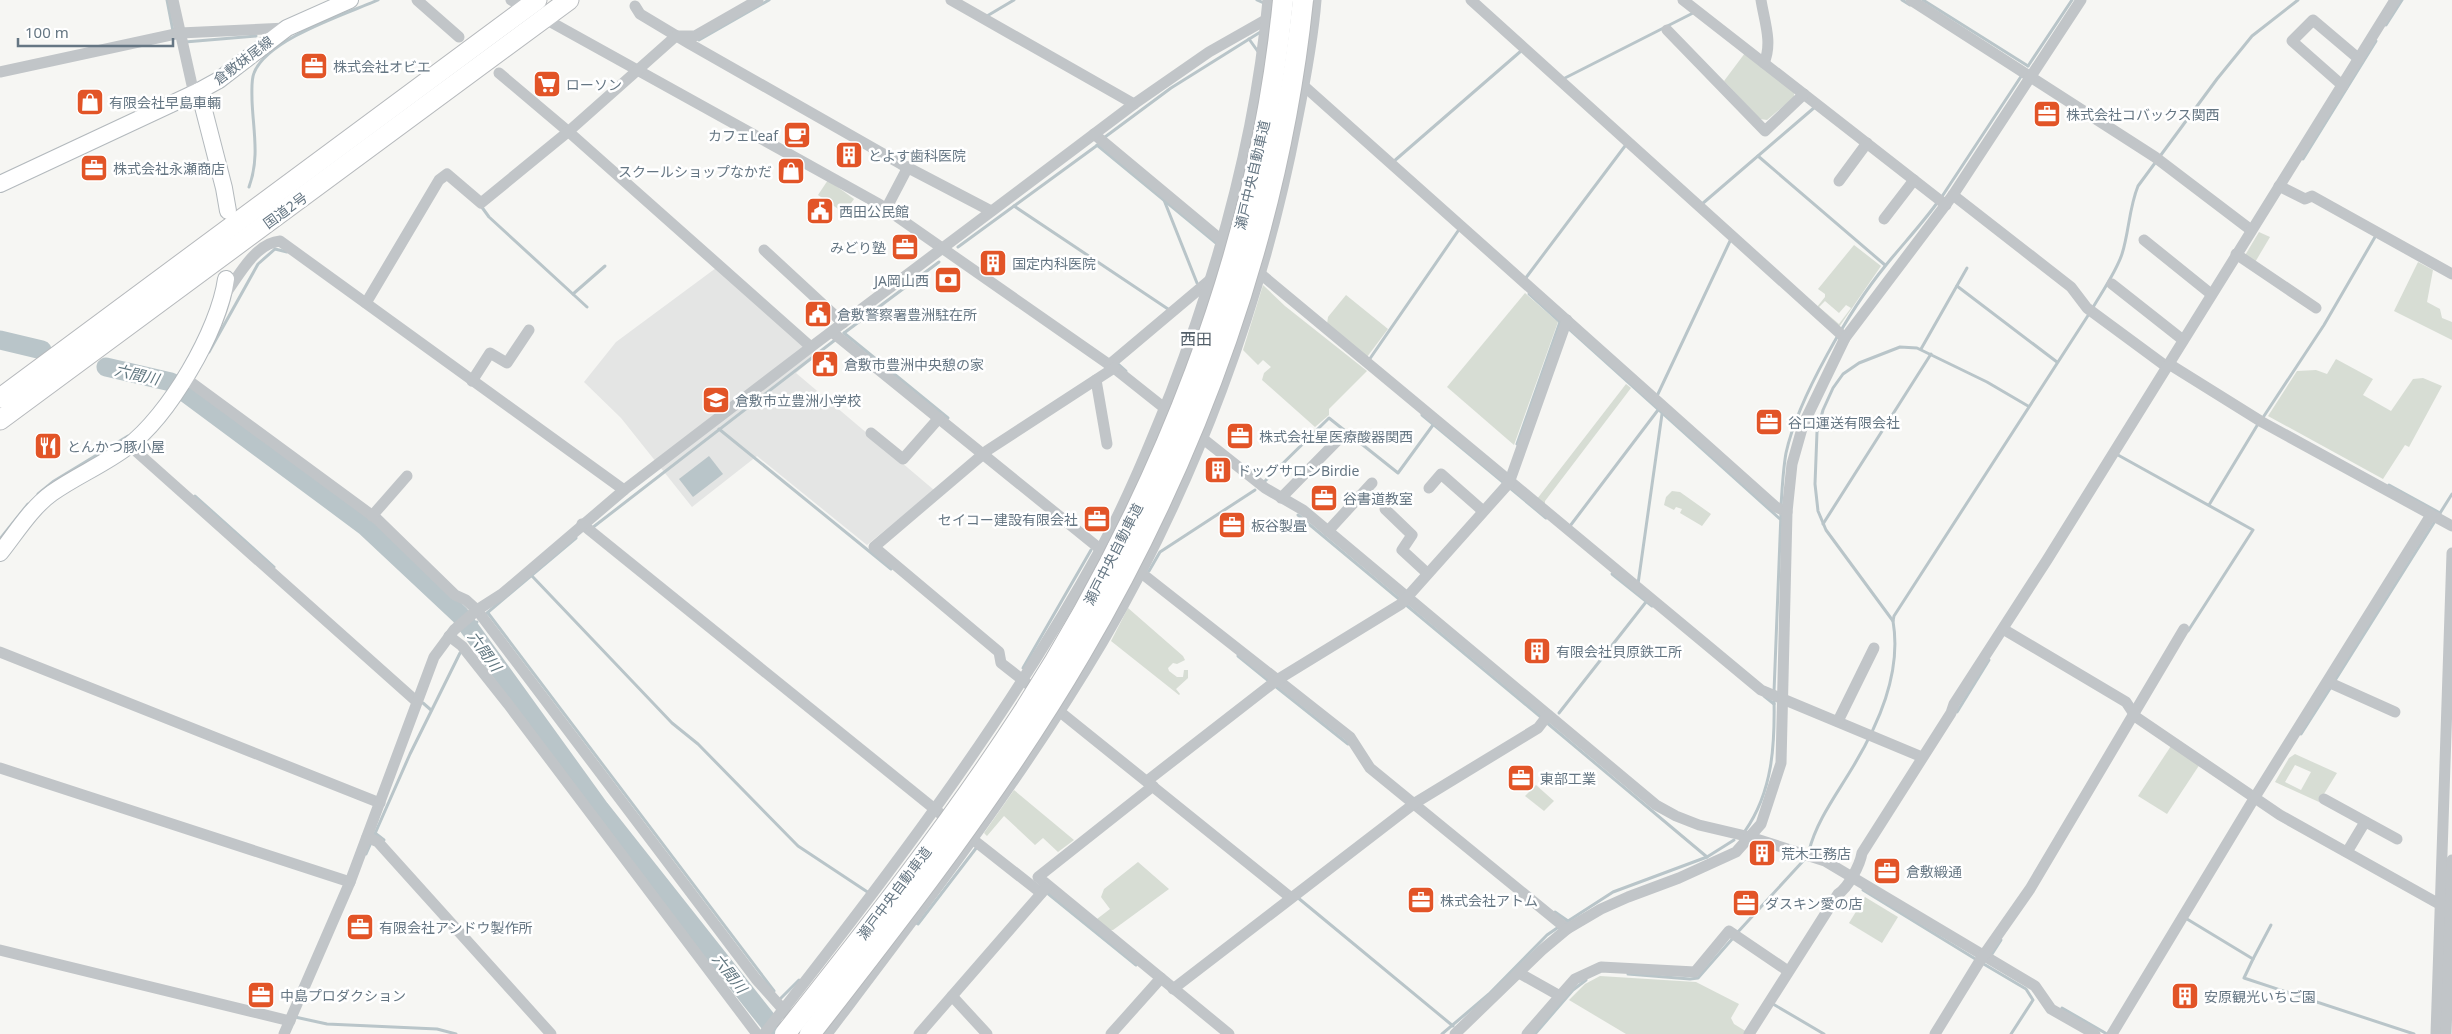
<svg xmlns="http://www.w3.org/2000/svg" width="2452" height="1034" font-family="'Noto Sans','Noto Sans JP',sans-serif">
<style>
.built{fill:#e4e5e4}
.green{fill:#d7ddd4;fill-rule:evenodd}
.water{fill:#b9c5c9}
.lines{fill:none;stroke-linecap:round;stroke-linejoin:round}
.stream{stroke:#b9c5c9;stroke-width:3}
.river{stroke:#b9c5c9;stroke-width:19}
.secondary-casing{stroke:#b3b9bd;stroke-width:18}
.trunk-casing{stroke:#b6b9bc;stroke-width:21}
.minor{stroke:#c1c5c8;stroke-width:11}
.secondary{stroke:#fff;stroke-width:16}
.trunk{stroke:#fff;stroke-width:19}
.motorway-bridge-casing{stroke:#b6b9bc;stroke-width:22;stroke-linecap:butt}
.motorway-bridge{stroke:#fff;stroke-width:20}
.labels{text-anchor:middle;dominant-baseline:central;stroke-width:5;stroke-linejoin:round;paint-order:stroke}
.street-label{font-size:14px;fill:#657683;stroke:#fff}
.poi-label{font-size:14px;fill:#657683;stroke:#fff;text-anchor:start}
.water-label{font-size:15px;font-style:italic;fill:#617780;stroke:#fff}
.quarter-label{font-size:16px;fill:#535f69;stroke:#fff}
</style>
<rect width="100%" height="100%" fill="#f6f6f3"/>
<polygon class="built" points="716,268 817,355 796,373 934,490 867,545 757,456 692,507 621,418 584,382 616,342"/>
<g class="green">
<polygon points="1745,53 1794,92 1794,97 1767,120 1760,119 1724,81"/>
<polygon points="828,180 854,199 844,213 818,195"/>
<polygon points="2259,232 2270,237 2254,264 2244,257"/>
<path d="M1854,245l27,21 -42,61 -22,-20 8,-10v-3l-7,-5zM1825,301l14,12 7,-8 5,3 -12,16 -20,-17z"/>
<polygon points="2418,262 2433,270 2427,302 2440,309 2442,318 2452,322 2452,340 2394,311"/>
<polygon points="1263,285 1285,306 1367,371 1329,409 1329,415 1315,427 1262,380 1264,373 1271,367 1263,360 1258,365 1243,350"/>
<polygon points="1525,293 1558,322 1514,445 1447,387"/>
<polygon points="1346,295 1388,329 1367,357 1327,324 1328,317"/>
<polygon points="2336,359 2373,379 2363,395 2391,411 2413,379 2423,378 2442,386 2409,447 2405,445 2383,479 2268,416 2297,371 2316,370 2327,374"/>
<polygon points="1626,384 1631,388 1545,501 1545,507 1537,499"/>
<polygon points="1672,491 1680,492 1711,514 1702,526 1680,513 1682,509 1676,507 1674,510 1664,505 1666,497"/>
<polygon points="1128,608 1183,656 1185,660 1177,664 1173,663 1168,668 1169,671 1177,677 1183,677 1184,670 1188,670 1188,678 1176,689 1180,694 1179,695 1111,641"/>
<polygon points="2171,746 2200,764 2167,814 2138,796"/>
<path d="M2295,754l42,19 -18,29 -44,-20 14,-24zM2295,765l16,7 -10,18 -16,-8z"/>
<polygon points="1536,785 1554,801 1544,811 1525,796"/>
<polygon points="1014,790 1074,840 1058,852 1043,838 1035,845 1004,816 987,836 984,833"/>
<polygon points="1138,862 1169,889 1113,930 1109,930 1097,919 1110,909 1101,897 1104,889"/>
<polygon points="1865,897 1898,917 1882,943 1849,923"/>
<polygon points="1600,976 1696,982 1739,1004 1731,1018 1734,1024 1747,1032 1745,1034 1626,1034 1569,1000 1585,984"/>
</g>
<polygon class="water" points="709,456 723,474 693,497 679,479"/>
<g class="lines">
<g class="stream">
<polyline points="167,0 173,31"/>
<polyline points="1257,0 1266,4"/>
<polyline points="1902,0 1910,5"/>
<polyline points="1923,0 2028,66"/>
<polyline points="987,16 1014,0"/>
<polyline points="2386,25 2402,0"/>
<polyline points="1249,39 1259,53"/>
<polyline points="699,40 769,0"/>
<polyline points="185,42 256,36"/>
<polyline points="2028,66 2072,0"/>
<polyline points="1563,79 1695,12"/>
<polyline points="1105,137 1171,88 1262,31"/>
<polyline points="1097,145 1216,243"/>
<polyline points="1758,156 1885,265"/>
<polyline points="2303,159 2376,41"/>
<polyline points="1393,162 1521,51"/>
<path d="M249,187c11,-30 4,-57 3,-87 0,-8 -1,-20 2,-27 13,-34 92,-59 124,-73"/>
<polyline points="1941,198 2022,75"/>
<polyline points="1164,200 1197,283"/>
<polyline points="1702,204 1815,107"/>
<polyline points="481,206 489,217 587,307"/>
<polyline points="1014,206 1168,309"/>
<polyline points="958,247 1099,144"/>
<polyline points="275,249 287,252"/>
<polyline points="1525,279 1625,146"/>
<polyline points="1957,286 2057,362"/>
<polyline points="573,294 605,266"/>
<polyline points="1529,294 1561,323"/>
<path d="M2092,309c10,-17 24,-37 30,-55 7,-22 7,-46 16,-68l79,-107 35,-43 46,-36"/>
<polyline points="1570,330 1780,519"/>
<polyline points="844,333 948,418"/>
<polyline points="844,333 939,262"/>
<polyline points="1921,349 1967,268"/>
<polyline points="209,352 258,264 275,249"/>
<polyline points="1369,360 1458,231"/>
<polyline points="1117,363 1126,371"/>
<polyline points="1657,396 1730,241"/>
<polyline points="1422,415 1546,518"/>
<polyline points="2262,419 2324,325 2375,237"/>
<polyline points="719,429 891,569"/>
<polyline points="1517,444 1560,322"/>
<polyline points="2118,455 2253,530 2188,631"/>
<polyline points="1263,483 1329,418 1398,473 1433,425"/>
<polyline points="2389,485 2440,513"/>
<polyline points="38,494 54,481 128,436"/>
<polyline points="195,496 274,567"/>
<polyline points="2209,505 2258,424"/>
<path d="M1781,507c1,-18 2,-37 5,-54 12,-55 64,-144 100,-188 17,-21 35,-40 51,-62"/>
<polyline points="1298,515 1542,718"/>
<polyline points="1823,524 1931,354"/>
<polyline points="1570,526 1658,410"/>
<polyline points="592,528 835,340"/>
<polyline points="0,539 28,504"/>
<polyline points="1149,571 1160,552 1255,490"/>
<polyline points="1612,574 1652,606"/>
<polyline points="532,576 672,723 698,744 798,846 869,893"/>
<polyline points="1638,584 1662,414"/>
<polyline points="487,613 576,538"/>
<polyline points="488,613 774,991"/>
<polyline points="1893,621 1826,530 1818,511 1815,484 1817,432 1823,410 1833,388 1843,374 1859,363 1900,347 1917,348 1987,382 2028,406"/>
<polyline points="470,628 477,622"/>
<polyline points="473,645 479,641"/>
<polyline points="1238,656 1270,682"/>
<polyline points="1023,668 1091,550"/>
<polyline points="2334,682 2452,494"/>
<polyline points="1275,686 1348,744"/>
<polyline points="1774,692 1781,513"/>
<polyline points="1764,696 1774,704"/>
<polyline points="423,703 431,710"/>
<polyline points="1957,712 1989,660"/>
<polyline points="1559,713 1646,602"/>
<polyline points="1546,722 1707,857"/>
<polyline points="2301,734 2331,687"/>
<path d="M1745,831c28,-40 30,-87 29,-133"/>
<polyline points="375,833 384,840"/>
<path d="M1809,851c7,-29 27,-56 42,-81 27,-44 51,-97 42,-149l1,-5 195,-302"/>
<polyline points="366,854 410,754 460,653"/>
<polyline points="1863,890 1977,960"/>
<polyline points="1046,892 1136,965"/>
<polyline points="1297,897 1453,1026"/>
<polyline points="1555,912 1568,921"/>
<polyline points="2187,919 2253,959 2244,978 2414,1034"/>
<polyline points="916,923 918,924 977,847"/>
<polyline points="1565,923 1613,892 1707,857 1734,840"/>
<polyline points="1737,933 1804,860"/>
<polyline points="1992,954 2001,940"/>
<polyline points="2253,959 2271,925"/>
<polyline points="1982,963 2026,989 2033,1000 2011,1034"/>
<polyline points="1628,974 1690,979 1698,978 1733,938"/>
<polyline points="780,999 799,980"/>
<polyline points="1773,1004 1824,1034"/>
<polyline points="2062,1008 2107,1034"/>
<polyline points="295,1017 327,1024 437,1029 456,1034"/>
<polyline points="1442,1034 1489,994 1547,935 1560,926"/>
<polyline points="1535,1034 1573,990 1586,980"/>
</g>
<g class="river">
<polyline points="0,340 42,350"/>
<polyline points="106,367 171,382 365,526 460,615 600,809 778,1034"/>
</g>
<g class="secondary-casing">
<g id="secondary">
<polyline points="199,91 224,188 228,211"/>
<polyline points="0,184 199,91 219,80 287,28 350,0"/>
<path d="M0,553c16,-20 31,-45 52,-60 24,-17 51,-28 75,-46 42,-31 92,-117 99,-168"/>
</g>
</g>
<g class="trunk-casing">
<g id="trunk">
<polyline points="0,398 537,0"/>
<polyline points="0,420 569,0"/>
</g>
</g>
<g class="minor">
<polyline points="173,0 194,94"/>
<polyline points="417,0 459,37"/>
<polyline points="511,0 879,204 1114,368 1265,488 1303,510 1656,805 1676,816 1699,825 1750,837 1825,861 2035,986 2051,1009 2095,1034"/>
<polyline points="951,0 1134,104"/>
<polyline points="1471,0 1845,338"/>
<polyline points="1683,0 1946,205"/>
<path d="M1761,0c3,20 12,43 3,63"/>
<polyline points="1911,0 2155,157 2251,230"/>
<polyline points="635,6 640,14 690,44 901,164 991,211"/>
<polyline points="1667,30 1765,131 1804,94"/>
<polyline points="0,72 180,33 287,28"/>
<polyline points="499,73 570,133 811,347"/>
<polyline points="1304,86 1776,507 1787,512"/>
<polyline points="2343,86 2292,41 2313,20 2359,59"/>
<polyline points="1094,134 1226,244"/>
<polyline points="1839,181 1867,143"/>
<polyline points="2279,186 2305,199 2312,196 2452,274"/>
<polyline points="1953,195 2071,287 2087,308 2167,367"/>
<polyline points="886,209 908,167"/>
<polyline points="1884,219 1914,180"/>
<polyline points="2144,240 2211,294"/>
<polyline points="764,250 843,323"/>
<polyline points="2236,254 2316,308"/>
<polyline points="1257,271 1761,690 1922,757"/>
<polyline points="2112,284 2183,340"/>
<path d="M224,296c14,-19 31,-53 56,-55l344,249"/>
<polyline points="366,303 439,180 447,174 481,203 569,131 676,36 695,36 758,0"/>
<polyline points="832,332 1105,553"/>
<polyline points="2169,364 2262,422 2452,526"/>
<polyline points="1109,365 1210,280"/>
<polyline points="185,378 377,519 455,595 466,600 477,610 756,979 788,1015"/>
<polyline points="1096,380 1107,444"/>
<polyline points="472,381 490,353 507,363 529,330"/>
<polyline points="871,433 903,459 939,418"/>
<polyline points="129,445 416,701"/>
<polyline points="1429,488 1441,474 1483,511"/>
<polyline points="1281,498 1337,441"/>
<polyline points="1385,509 1412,535 1402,550 1427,573"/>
<polyline points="372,516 407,476"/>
<polyline points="582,524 942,815"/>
<polyline points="1328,531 1372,483"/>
<polyline points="1135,568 1350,737 1370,768 1567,929"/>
<polyline points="2003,629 2126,702 2136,717 2280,815 2441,905 2450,906"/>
<polyline points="449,636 462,646 508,704 757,1034"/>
<polyline points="0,652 380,803"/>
<polyline points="2328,682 2395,712"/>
<polyline points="1029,685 1001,663 999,652 874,547 988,450 1114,368"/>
<polyline points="1054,707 1290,897"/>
<polyline points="1838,721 1874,648"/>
<polyline points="0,768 350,882"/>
<polyline points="1147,781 1277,680 1401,604 1509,483 1567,320"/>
<polyline points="1153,786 1038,877 1229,1034"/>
<polyline points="2324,799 2397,839"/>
<polyline points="966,834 1041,893"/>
<polyline points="367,837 378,842 551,1034"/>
<polyline points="2347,852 2365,822"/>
<polyline points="0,950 290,1021"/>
<polyline points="1519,973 1560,996 1575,979 1601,967 1695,972 1729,931 1788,971"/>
<polyline points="1173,989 1415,803 1538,728 1548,715"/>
<polyline points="952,996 987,1034"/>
<polyline points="284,1034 350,882 434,657 454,630 477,610 502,594 624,490 811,347 1134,104 1209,52 1283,10"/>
<path d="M764,1034c121,-154 240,-310 335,-482 28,-51 50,-106 72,-160 48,-125 85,-258 97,-392"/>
<path d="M827,1034c96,-127 194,-254 275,-391 93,-159 161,-342 195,-522 8,-40 16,-81 19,-121"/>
<polyline points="919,1034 1046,888"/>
<polyline points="1111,1034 1161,978"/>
<polyline points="1455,1034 1542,950 1567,929 1601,909 1628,897 1679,878 1736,852 1761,824 1781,763 1787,512 1792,464 1803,425 1845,338 1953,195 2081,0"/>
<polyline points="1527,1034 1560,996"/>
<path d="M1749,1034l89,-140c10,-6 22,-29 24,-41l89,-140 3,-9 93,-144 348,-560"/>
<polyline points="1935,1034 1981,959 2030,889 2184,629"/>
<polyline points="2112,1034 2255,797 2431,515"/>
<polyline points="2436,1034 2452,553"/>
<polyline points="2446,1034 2452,860"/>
</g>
<use href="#secondary" class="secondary"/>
<use href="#trunk" class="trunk"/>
<g class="motorway-bridge-casing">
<g id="motorway-bridge">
<path d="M785,1034c83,-104 165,-209 237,-320 138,-215 236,-458 261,-714"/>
<path d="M810,1034c96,-123 192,-246 271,-381 117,-199 198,-422 222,-653"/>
</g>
</g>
<use href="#motorway-bridge" class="motorway-bridge"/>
</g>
<defs>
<g id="office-square" transform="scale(1.4375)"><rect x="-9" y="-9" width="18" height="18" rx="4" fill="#e25427" stroke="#fff"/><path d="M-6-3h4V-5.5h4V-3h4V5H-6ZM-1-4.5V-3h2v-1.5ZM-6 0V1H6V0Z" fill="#fff"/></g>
<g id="supermarket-square" transform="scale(1.4375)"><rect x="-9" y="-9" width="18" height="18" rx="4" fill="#e25427" stroke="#fff"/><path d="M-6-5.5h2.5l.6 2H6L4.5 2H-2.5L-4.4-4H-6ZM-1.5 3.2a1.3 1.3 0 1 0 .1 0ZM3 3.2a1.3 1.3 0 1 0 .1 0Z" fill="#fff"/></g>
<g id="shop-square" transform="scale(1.4375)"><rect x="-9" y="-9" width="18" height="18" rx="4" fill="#e25427" stroke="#fff"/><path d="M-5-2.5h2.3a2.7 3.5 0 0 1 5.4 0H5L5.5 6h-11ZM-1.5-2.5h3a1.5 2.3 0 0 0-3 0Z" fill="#fff"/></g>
<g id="cafe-square" transform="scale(1.4375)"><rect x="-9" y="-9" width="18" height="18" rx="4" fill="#e25427" stroke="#fff"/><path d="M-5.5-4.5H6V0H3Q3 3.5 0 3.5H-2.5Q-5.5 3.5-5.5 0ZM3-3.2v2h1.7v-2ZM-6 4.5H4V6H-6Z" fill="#fff"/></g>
<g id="building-square" transform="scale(1.4375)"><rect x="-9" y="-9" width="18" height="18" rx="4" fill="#e25427" stroke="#fff"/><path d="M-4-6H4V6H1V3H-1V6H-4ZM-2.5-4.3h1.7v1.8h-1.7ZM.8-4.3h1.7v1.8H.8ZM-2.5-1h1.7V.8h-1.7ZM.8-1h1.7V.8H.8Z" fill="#fff"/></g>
<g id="civic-square" transform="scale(1.4375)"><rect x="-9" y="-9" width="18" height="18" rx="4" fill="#e25427" stroke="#fff"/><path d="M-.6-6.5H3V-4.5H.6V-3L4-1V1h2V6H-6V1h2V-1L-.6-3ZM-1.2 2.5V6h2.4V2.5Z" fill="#fff"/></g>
<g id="bank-square" transform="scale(1.4375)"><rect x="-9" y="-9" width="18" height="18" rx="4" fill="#e25427" stroke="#fff"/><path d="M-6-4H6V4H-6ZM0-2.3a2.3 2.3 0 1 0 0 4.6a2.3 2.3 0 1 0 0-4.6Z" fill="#fff"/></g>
<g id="school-square" transform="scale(1.4375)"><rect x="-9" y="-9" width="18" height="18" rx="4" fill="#e25427" stroke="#fff"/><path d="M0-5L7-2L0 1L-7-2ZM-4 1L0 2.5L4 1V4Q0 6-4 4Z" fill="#fff"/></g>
<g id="restaurant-square" transform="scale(1.4375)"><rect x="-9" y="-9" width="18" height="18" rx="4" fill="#e25427" stroke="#fff"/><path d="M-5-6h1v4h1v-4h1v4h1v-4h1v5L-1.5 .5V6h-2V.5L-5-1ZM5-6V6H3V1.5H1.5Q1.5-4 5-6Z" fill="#fff"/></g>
</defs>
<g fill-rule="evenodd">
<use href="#office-square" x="314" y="66"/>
<use href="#supermarket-square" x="547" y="84"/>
<use href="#shop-square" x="90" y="102"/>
<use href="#office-square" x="2047" y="114"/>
<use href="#cafe-square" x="797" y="135"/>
<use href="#building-square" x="849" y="155"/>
<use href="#office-square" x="94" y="168"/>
<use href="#shop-square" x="791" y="171"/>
<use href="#civic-square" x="820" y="211"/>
<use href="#office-square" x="905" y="247"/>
<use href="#building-square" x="993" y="263"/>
<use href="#bank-square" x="948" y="280"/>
<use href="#civic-square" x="818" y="314"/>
<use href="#civic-square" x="825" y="364"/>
<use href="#school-square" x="716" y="400"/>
<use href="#office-square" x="1769" y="422"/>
<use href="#office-square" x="1240" y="436"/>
<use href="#restaurant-square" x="48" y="446"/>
<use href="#building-square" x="1218" y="470"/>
<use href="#office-square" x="1324" y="498"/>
<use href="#office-square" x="1097" y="519"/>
<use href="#office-square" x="1232" y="525"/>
<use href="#building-square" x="1537" y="651"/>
<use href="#office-square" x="1521" y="778"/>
<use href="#building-square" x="1762" y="853"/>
<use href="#office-square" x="1887" y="871"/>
<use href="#office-square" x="1421" y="900"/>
<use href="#office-square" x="1746" y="903"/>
<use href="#office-square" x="360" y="927"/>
<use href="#office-square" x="261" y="995"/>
<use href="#building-square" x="2185" y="996"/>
</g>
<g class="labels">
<g class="street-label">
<text transform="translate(243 60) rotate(-37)">倉敷妹尾線</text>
<text transform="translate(1252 175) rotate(-77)">瀬戸中央自動車道</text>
<text transform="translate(285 210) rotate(-36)">国道2号</text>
<text transform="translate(1113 554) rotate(-63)">瀬戸中央自動車道</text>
<text transform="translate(894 893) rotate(-53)">瀬戸中央自動車道</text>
</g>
<g class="poi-label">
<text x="333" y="66">株式会社オビエ</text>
<text x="566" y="84">ローソン</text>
<text x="109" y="102">有限会社早島車輛</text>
<text x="2066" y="114">株式会社コバックス関西</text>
<text x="778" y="135" text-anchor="end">カフェLeaf</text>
<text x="868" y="155">とよす歯科医院</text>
<text x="113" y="168">株式会社永瀬商店</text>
<text x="772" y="171" text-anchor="end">スクールショップなかだ</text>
<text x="839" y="211">西田公民館</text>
<text x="886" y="247" text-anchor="end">みどり塾</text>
<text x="1012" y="263">国定内科医院</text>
<text x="929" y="280" text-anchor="end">JA岡山西</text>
<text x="837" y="314">倉敷警察署豊洲駐在所</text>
<text x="844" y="364">倉敷市豊洲中央憩の家</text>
<text x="735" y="400">倉敷市立豊洲小学校</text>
<text x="1788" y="422">谷口運送有限会社</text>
<text x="1259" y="436">株式会社星医療酸器関西</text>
<text x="67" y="446">とんかつ豚小屋</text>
<text x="1237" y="470">ドッグサロンBirdie</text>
<text x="1343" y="498">谷書道教室</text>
<text x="1078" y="519" text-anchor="end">セイコー建設有限会社</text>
<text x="1251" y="525">板谷製畳</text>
<text x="1556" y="651">有限会社貝原鉄工所</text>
<text x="1540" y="778">東部工業</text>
<text x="1781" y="853">荒木工務店</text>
<text x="1906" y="871">倉敷緞通</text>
<text x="1440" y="900">株式会社アトム</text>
<text x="1765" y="903">ダスキン愛の店</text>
<text x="379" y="927">有限会社アンドウ製作所</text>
<text x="280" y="995">中島プロダクション</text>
<text x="2204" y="996">安原観光いちご園</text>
</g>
<g class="water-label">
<text transform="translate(137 374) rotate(13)">六間川</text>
<text transform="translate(485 651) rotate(54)">六間川</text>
<text transform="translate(730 973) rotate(52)">六間川</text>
</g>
<g class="quarter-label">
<text x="1196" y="339">西田</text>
</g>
</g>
<path d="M18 38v8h155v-8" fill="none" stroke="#657683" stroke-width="2.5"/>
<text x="25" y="38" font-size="15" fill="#657683" stroke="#ffffff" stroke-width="4" paint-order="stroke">100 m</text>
</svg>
